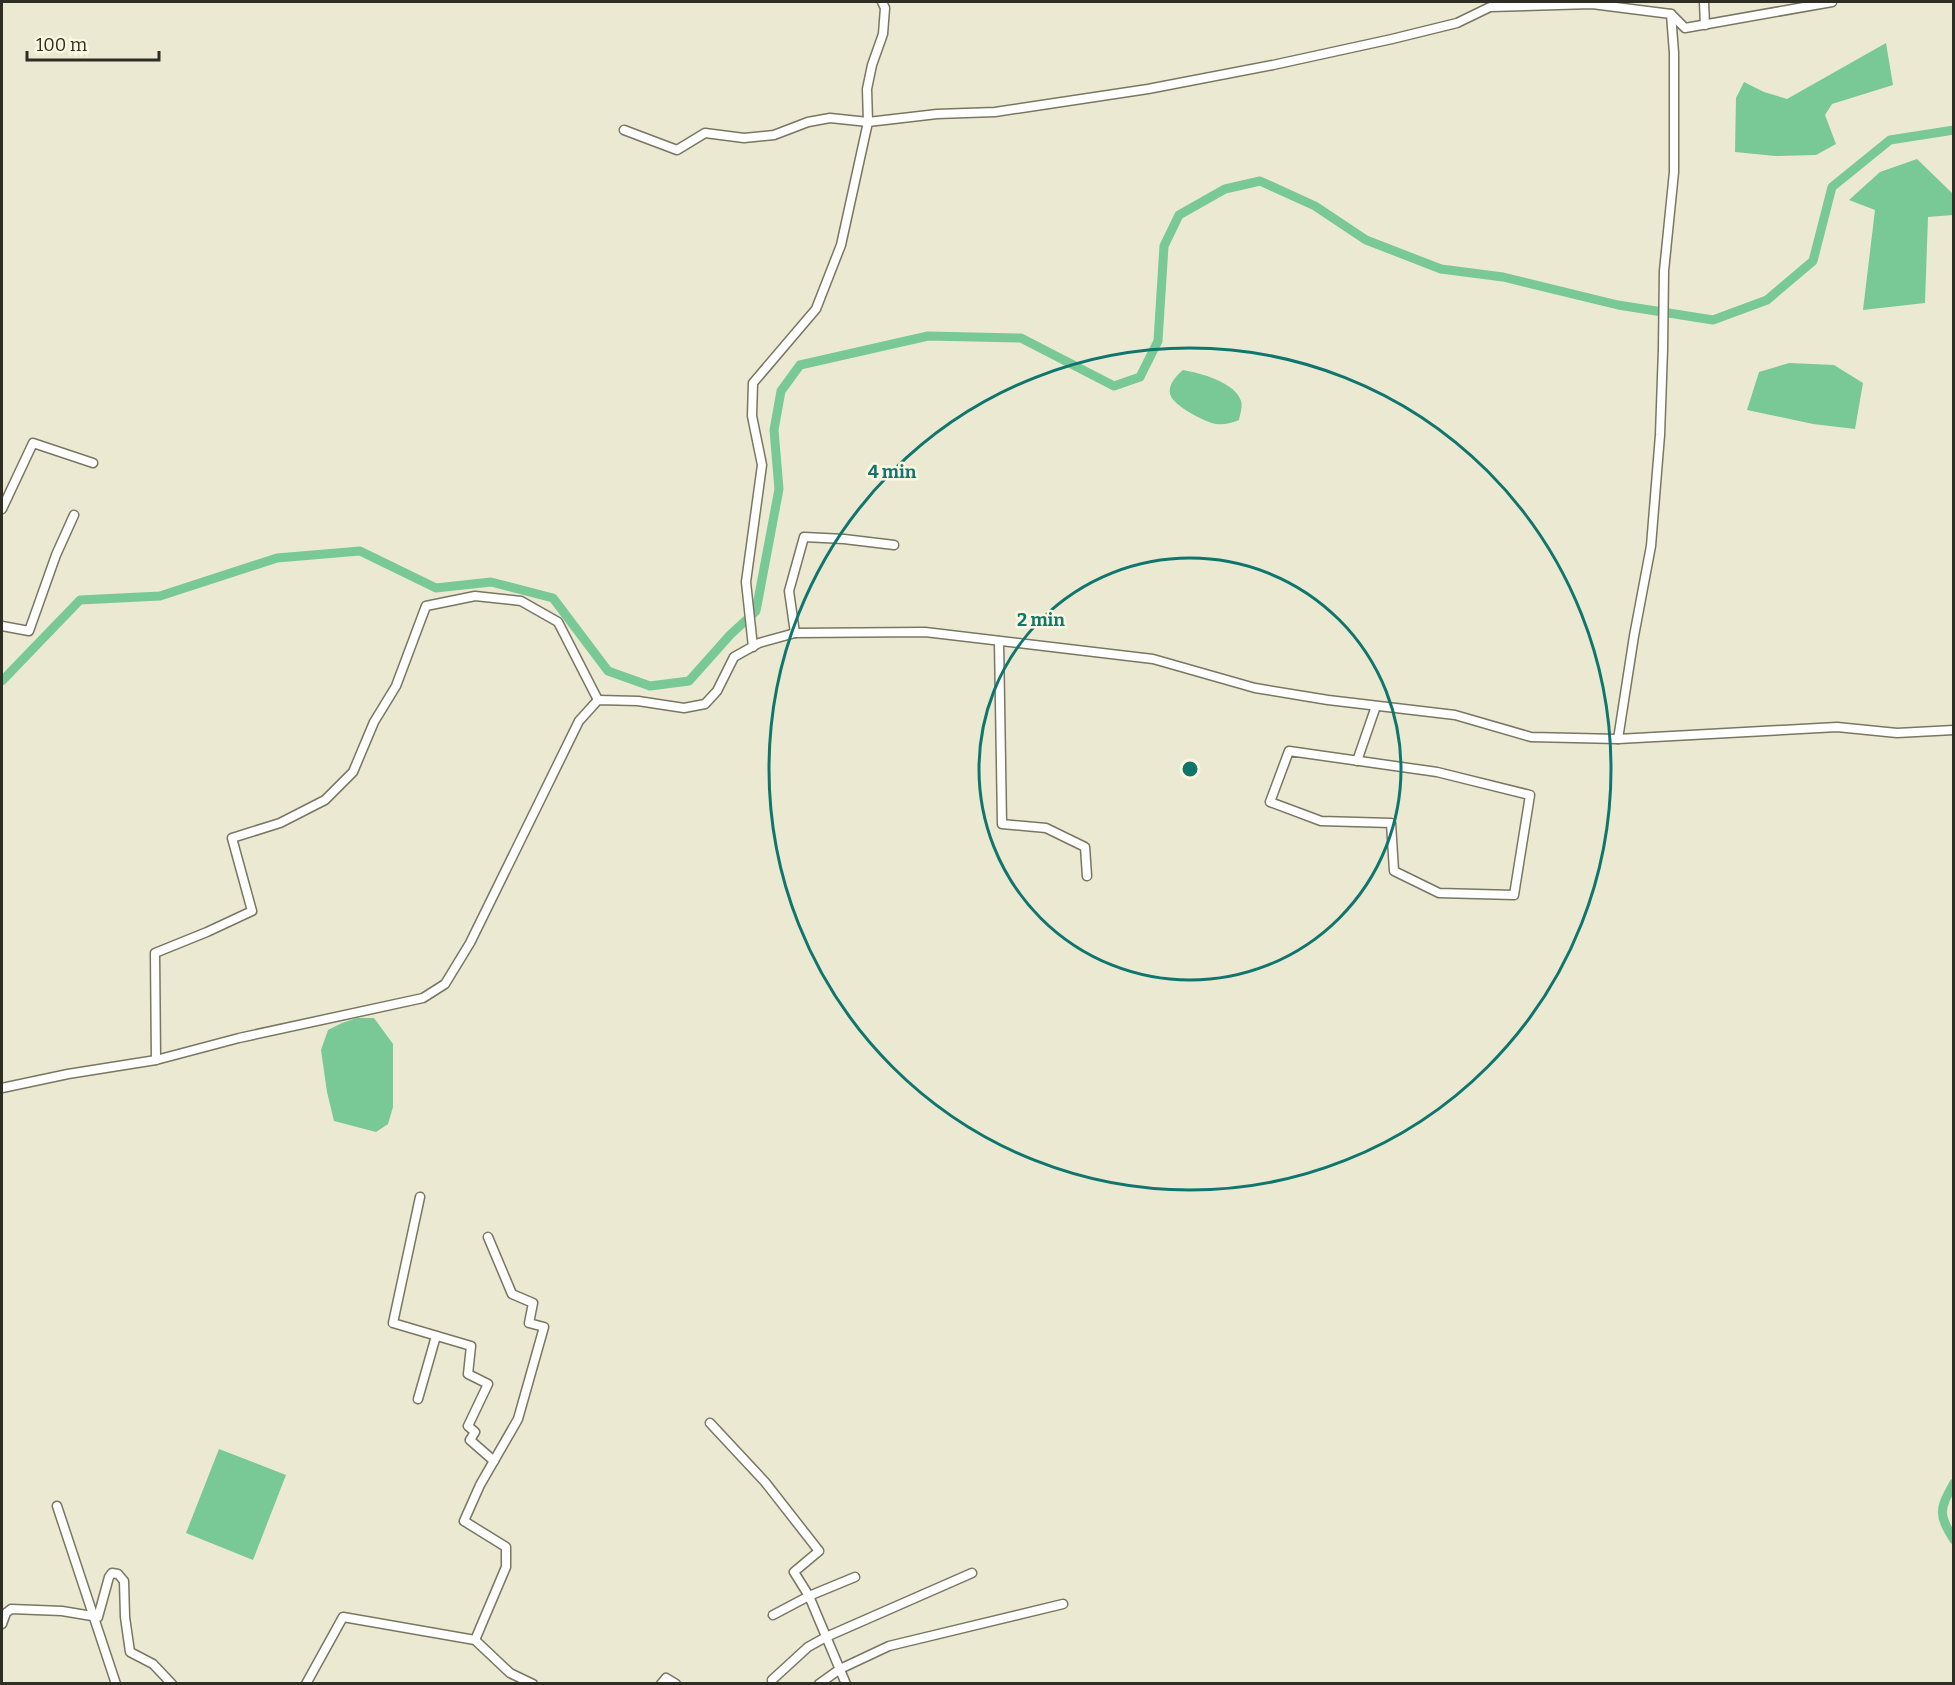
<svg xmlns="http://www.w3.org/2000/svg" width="1955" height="1685" font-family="Bitter,serif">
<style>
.water{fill:#78c995}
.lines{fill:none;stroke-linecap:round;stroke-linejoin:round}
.canal{stroke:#78c995;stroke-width:9}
.minor-casing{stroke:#797662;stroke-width:11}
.minor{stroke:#fff;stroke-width:8}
.ring{fill:none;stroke:#0f766e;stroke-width:3}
.centre{fill:#0f766e;stroke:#faf6df;stroke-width:3}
.ring-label{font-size:18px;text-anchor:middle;font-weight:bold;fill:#0f766e;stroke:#faf6df;stroke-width:5;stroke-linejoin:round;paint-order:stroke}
</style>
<rect width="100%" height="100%" fill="#ece9d2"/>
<g class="water">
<polygon points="1886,43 1893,85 1832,104 1825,115 1836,144 1816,155 1775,156 1735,152 1736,98 1744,82 1764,92 1787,99"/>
<polygon points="1917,159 1953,194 1953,215 1928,217 1925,303 1863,310 1875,210 1849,200 1880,172"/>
<polygon points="1789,363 1834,365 1863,383 1855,429 1813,424 1747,410 1759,372"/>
<path d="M1183,370c17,3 52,12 58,31 2,5 -1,13 -2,19 -7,3 -15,5 -23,4 -11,-2 -43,-18 -46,-30 -2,-10 7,-19 13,-24z"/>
<polygon points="357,1018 374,1018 393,1044 393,1107 388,1124 376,1132 334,1121 327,1092 321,1050 328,1030 342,1023"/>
<polygon points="219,1449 286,1475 253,1560 186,1533"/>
</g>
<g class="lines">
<g class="canal">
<polyline points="2,681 80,600 160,596 277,558 360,551 436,588 491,582 553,598 608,671 650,686 689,681 730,635 756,611 779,489 774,430 781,391 800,365 928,336 1021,338 1114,386 1140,377 1158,341 1164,246 1179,215 1225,189 1260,181 1315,206 1366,240 1441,269 1503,277 1618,305 1713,320 1767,300 1813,261 1832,187 1890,140 1954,130"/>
<path d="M1954,1483c-15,27 -16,31 0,57"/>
</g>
<g class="minor-casing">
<g id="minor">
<polyline points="1704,2 1705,25"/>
<polyline points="1671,14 1685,28 1832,2"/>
<polyline points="624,130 677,150 705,133 744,138 774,135 808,122 830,118 868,122 937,114 995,112 1148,89 1273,65 1392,39 1457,23 1490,7 1592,4 1671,14 1674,53 1674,172 1664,271 1663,349 1660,435 1651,546 1634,636 1618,739"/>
<polyline points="2,509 33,443 93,463"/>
<polyline points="2,626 29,631 56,555 74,515"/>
<polyline points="795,633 789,591 804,537 844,539 894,545"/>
<polyline points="999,641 1002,824 1046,828 1085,847 1087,876"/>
<polyline points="753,647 746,582 762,465 752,416 753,383 816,309 841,245 868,122 867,89 872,65 883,34 885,8 882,2"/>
<polygon points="1289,751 1437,772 1530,795 1514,895 1439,893 1394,871 1391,823 1321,821 1270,802"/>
<polyline points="1357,761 1376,706"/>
<polyline points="156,1060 155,953 207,932 252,911 232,838 280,823 325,800 353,772 374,722 396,686 426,606 475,596 521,601 558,622 598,700"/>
<polyline points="2,1088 68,1074 156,1060 239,1038 423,998 445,984 470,943 579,721 598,700 638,701 684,708 705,704 717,691 734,657 759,643 795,633 925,632 1153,659 1255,688 1328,700 1455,715 1531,737 1618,739 1837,727 1897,733 1954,730"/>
<polyline points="420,1197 393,1323 471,1346 468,1374 488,1384 468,1426 475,1432 470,1440 494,1461"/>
<polyline points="418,1399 436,1336"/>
<polyline points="710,1423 765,1482 819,1551 794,1572 809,1596 846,1684"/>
<polyline points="57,1506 116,1684"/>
<polyline points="773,1615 809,1596 855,1577"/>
<polyline points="2,1624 6,1613 11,1609 62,1611 98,1617 109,1577 112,1573 118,1574 124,1581 125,1617 130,1652 153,1664 172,1684"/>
<polyline points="475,1640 510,1673 533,1684"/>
<polyline points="772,1680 808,1647 826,1637 972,1573"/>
<polyline points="306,1684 343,1617 475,1640 506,1567 506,1547 464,1521 480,1485 518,1419 544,1327 529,1323 533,1303 512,1294 488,1237"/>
<polyline points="661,1684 666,1678 676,1684"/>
<polyline points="819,1684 840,1669 889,1646 1063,1604"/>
</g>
</g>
<use href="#minor" class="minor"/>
</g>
<g class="ring">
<circle cx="1190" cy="769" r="211"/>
<circle cx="1190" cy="769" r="421"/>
</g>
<circle cx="1190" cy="769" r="9" class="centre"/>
<g class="ring-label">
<text x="892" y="478">4 min</text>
<text x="1041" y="626">2 min</text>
</g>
<rect width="1955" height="1685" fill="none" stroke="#2f2e25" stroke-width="6"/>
<path d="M27 51v9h132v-9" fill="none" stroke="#2f2e25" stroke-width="3"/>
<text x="36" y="51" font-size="18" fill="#2f2e25" stroke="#faf6df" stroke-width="4.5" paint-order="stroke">100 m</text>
</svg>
